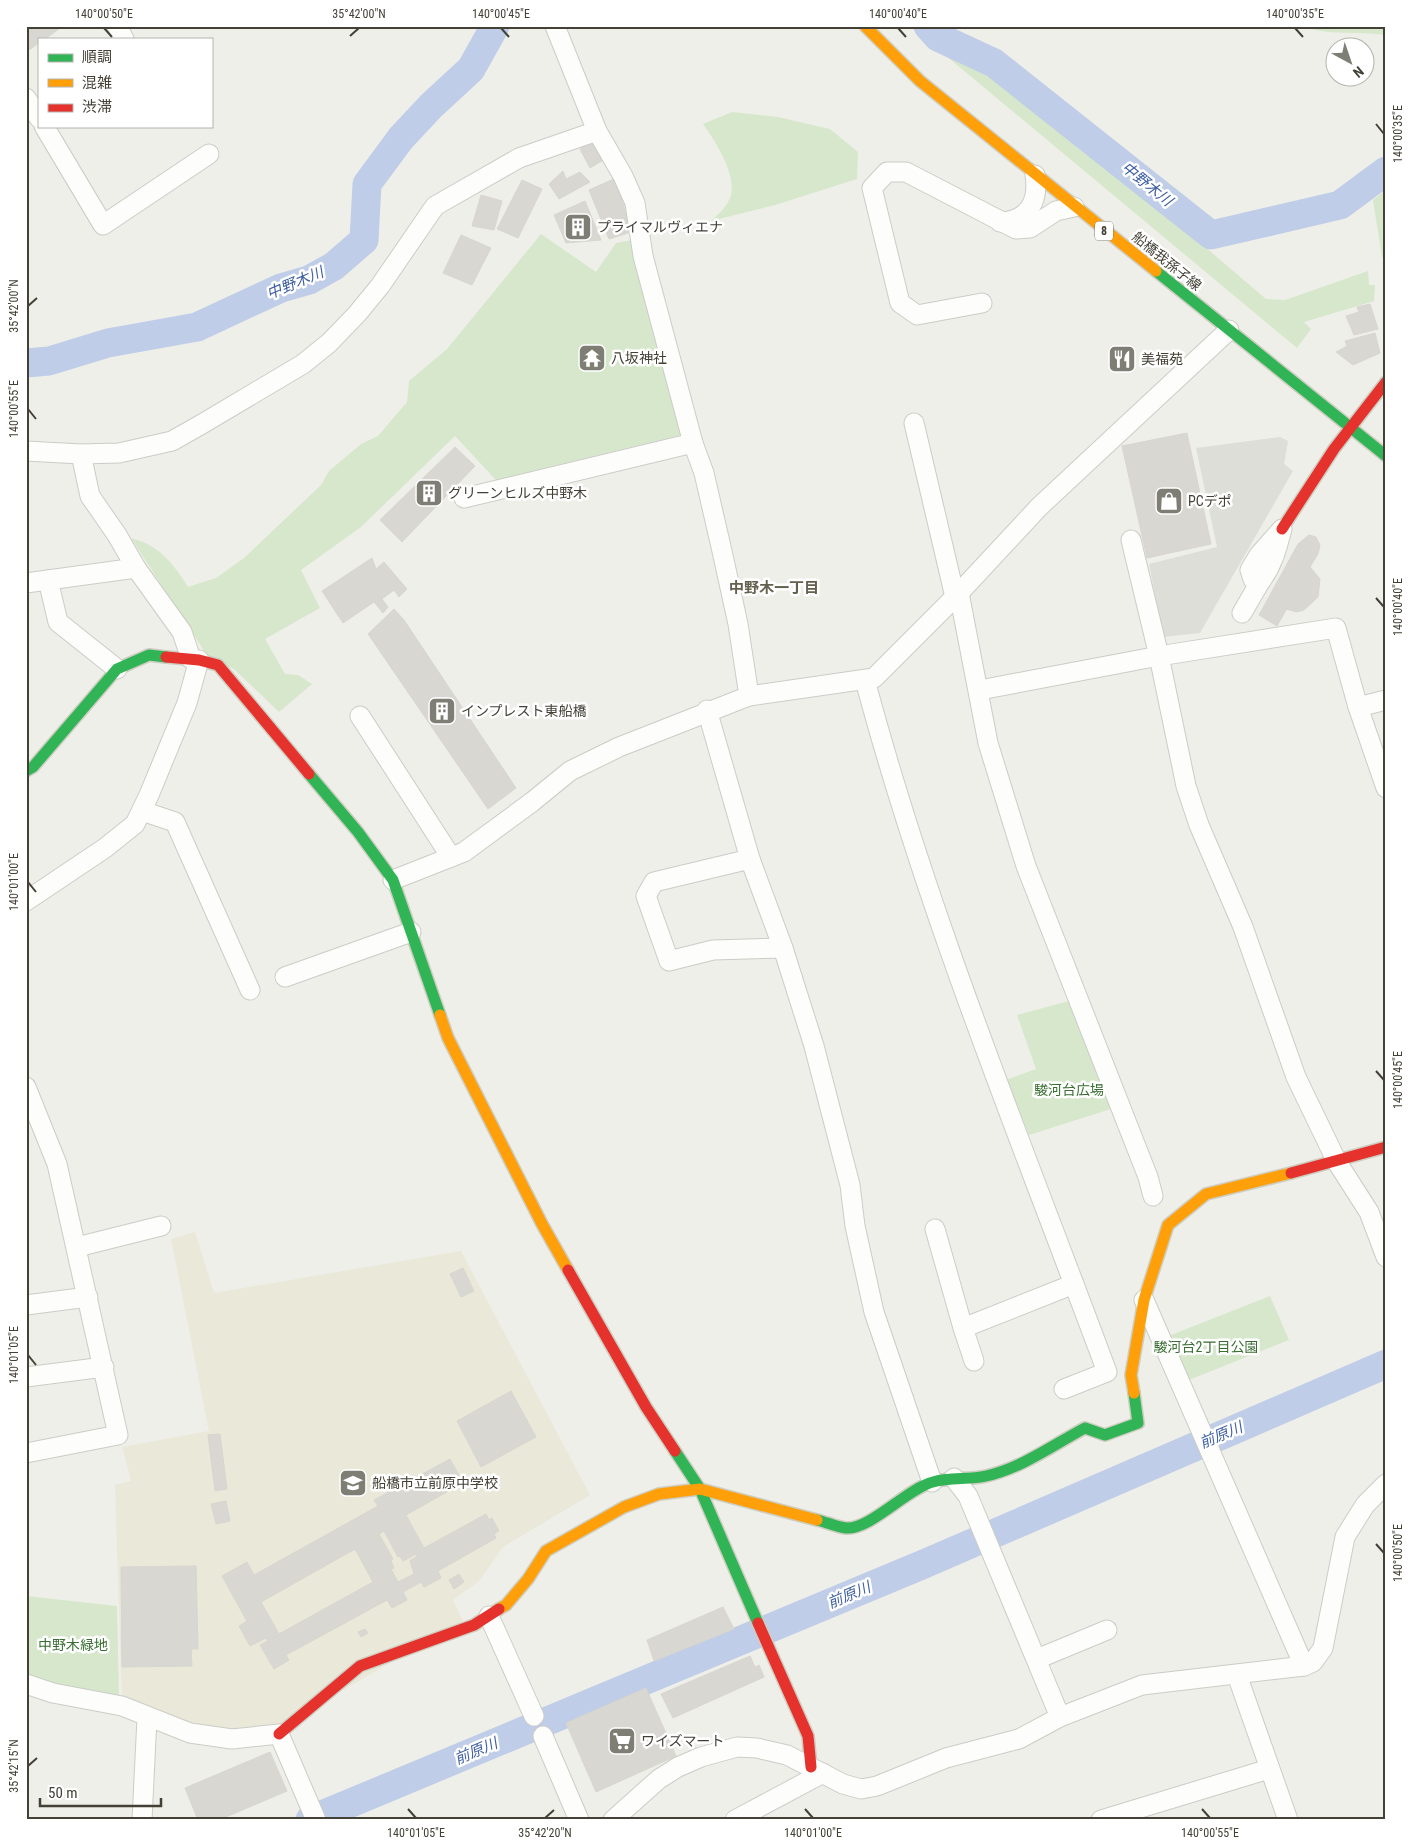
<svg xmlns="http://www.w3.org/2000/svg" width="1412" height="1846" font-family="'Roboto Condensed','Noto Sans JP',sans-serif">
<style>
.education{fill:#e9e8d9}
.green{fill:#d6e7cc}
.parking{fill:#deded9}
.lines{fill:none;stroke-linecap:round;stroke-linejoin:round}
.river{stroke:#bfcde8;stroke-width:29}
.building{fill:#d8d7d1;stroke:#d7d6cf;fill-rule:evenodd}
.street-casing{stroke:#ccccc7;stroke-width:21}
.fast-casing{stroke:#cdcdc1;stroke-width:14}
.slow-casing{stroke:#cdcdc1;stroke-width:14}
.jam-casing{stroke:#cdcdc1;stroke-width:14}
.street{stroke:#fdfdfc;stroke-width:19}
.fast{stroke:#30b455;stroke-width:11}
.slow{stroke:#ff9f0a;stroke-width:11}
.jam{stroke:#e5322d;stroke-width:11}
.ticks{fill:none;stroke:#434136;stroke-width:2}
.labels{text-anchor:middle;dominant-baseline:central;stroke-width:5;stroke-linejoin:round;paint-order:stroke}
.shield{fill:#fff;stroke:#7b7a72;stroke-width:1}
.shield-label{font-size:12px;font-weight:bold;fill:#434136}
.poi-label{font-size:14px;fill:#434136;stroke:#fff;text-anchor:start}
.street-label{font-size:14px;fill:#434136;stroke:#fff}
.park-label{font-size:14px;fill:#396e31;stroke:#fff}
.water-label{font-size:15px;font-style:italic;fill:#3d5ea2;stroke:#fff}
.neighbourhood-label{font-size:15px;font-weight:bold;fill:#65614f;stroke:#fff}
.neatline{fill:none;stroke:#434136;stroke-width:2}
.ticks-label{font-size:12px;text-anchor:middle;fill:#434136}
</style>
<rect width="100%" height="100%" fill="#efefe9"/>
<polygon class="education" points="195,1232 214,1293 461,1251 590,1495 503,1547 480,1580 453,1600 463,1621 277,1728 207,1731 123,1701 121,1673 115,1485 131,1481 122,1447 209,1431 171,1239"/>
<g class="green">
<path d="M1301,26h85v9c-29,-4 -58,1 -85,-9z"/>
<polygon points="939,50 976,64 1211,252 1266,299 1285,300 1368,271 1369,285 1375,285 1374,301 1304,322 1311,329 1297,348"/>
<path d="M732,112l46,5 52,12 28,23 -1,27 -82,26 -64,16c6,-6 15,-13 18,-21 11,-22 -14,-59 -26,-76z"/>
<polygon points="1386,190 1386,256 1382,257 1373,200"/>
<path d="M541,234l55,38 20,-29 16,-3 49,195 -185,45 -41,-44 -94,91 -60,43 19,38 -55,31 20,35 13,1 14,9 -33,28 -45,-43 -26,-12 -77,-119c28,7 42,25 57,49l28,-9 28,-20 77,-73 8,-14 32,-27 17,-8 29,-34 2,-21 38,-32z"/>
<polygon points="1069,1001 1114,1108 1029,1135 1006,1080 1036,1069 1017,1015"/>
<polygon points="1270,1296 1289,1340 1189,1380 1171,1335"/>
<polygon points="26,1596 117,1606 119,1699 55,1685 26,1673"/>
</g>
<polygon class="parking" points="1280,437 1288,441 1284,464 1293,471 1200,633 1163,637 1149,564 1217,547 1196,448"/>
<g class="lines">
<g class="river">
<polyline points="928,26 938,37 994,63 1211,235 1340,205 1386,171"/>
<polyline points="26,363 49,361 108,343 197,327 281,288 309,280 334,266 364,240 367,184 401,138 431,106 471,69 495,26"/>
<polyline points="310,1820 924,1564 1386,1364"/>
</g>
</g>
<g class="building">
<polygon points="26,26 63,26 45,39 39,39 39,43 26,52"/>
<polygon points="599,137 610,156 590,168 580,149"/>
<polygon points="563,171 566,179 580,172 590,182 559,199 549,184"/>
<polygon points="616,178 631,232 609,239 589,190"/>
<polygon points="522,180 542,189 518,238 497,229"/>
<polygon points="481,195 502,201 494,230 472,226"/>
<polygon points="585,201 601,240 566,243 554,215"/>
<polygon points="461,235 491,248 472,285 443,273"/>
<polygon points="1370,304 1378,329 1354,335 1346,316 1359,312 1357,307"/>
<polygon points="1375,333 1380,353 1353,365 1336,352 1347,346 1345,341"/>
<polygon points="1187,433 1211,544 1147,558 1122,446"/>
<polygon points="455,447 475,466 402,542 380,520"/>
<polygon points="1309,535 1316,537 1320,545 1318,554 1313,562 1306,547 1298,544"/>
<polygon points="1298,544 1306,547 1313,562 1277,626 1259,615"/>
<polygon points="372,558 376,569 384,562 407,589 399,597 394,590 382,599 388,607 383,613 374,602 343,623 322,591"/>
<polygon points="1310,567 1320,579 1318,597 1304,610 1297,612 1286,609"/>
<polygon points="394,609 404,620 516,788 488,809 368,634"/>
<polygon points="463,1268 474,1291 461,1297 450,1274"/>
<polygon points="511,1391 536,1437 481,1467 457,1421"/>
<polygon points="220,1434 227,1489 215,1491 208,1435"/>
<path d="M450,1459l11,20 3,-2 2,4 -60,34 18,33 62,-34 3,6 3,-2 7,13 -5,3 2,4 -58,33 3,7 -17,9 -3,-5 -18,10 4,8 -15,8 -5,-8 -101,55 3,5 -15,9 -14,-24 19,-10 -11,6 -2,-3 -16,8 -11,-20 8,-5 -25,-45 25,-14 7,13 124,-69 -4,-6zM384,1531l14,26 2,-1 3,5 13,-7 1,2 -7,5 4,13 -16,8 -7,-13 3,-1 -3,-7 2,-2 -14,-25zM355,1549l18,33 -94,52 -18,-32z"/>
<polygon points="226,1501 230,1521 216,1524 211,1504"/>
<polygon points="196,1566 198,1649 191,1649 192,1666 122,1667 121,1567"/>
<polygon points="459,1574 464,1582 454,1589 449,1580"/>
<polygon points="723,1607 734,1629 654,1661 647,1640"/>
<polygon points="365,1629 368,1633 361,1637 358,1632"/>
<polygon points="750,1656 755,1667 759,1665 764,1677 673,1718 661,1694"/>
<polygon points="646,1688 676,1756 596,1792 566,1723"/>
<polygon points="270,1752 287,1791 219,1820 198,1820 185,1788"/>
</g>
<g class="lines">
<g class="street-casing">
<g id="street">
<polyline points="117,26 124,39"/>
<polyline points="555,26 597,131 623,176 635,203 643,256 693,443 704,473 722,551 738,624 749,696"/>
<polyline points="26,98 39,118"/>
<polyline points="44,126 103,225 209,154"/>
<path d="M1000,222c29,-1 39,-21 35,-47"/>
<polyline points="982,303 917,315 900,303 872,188 887,172 906,172 1016,229 1030,228 1056,211 1074,207"/>
<polyline points="914,423 955,597"/>
<polyline points="26,451 81,454 119,453 172,441 202,424 303,364 329,343 357,314 380,286 435,206 519,158 597,131"/>
<polyline points="81,454 90,496 117,535 136,568 182,632 191,659"/>
<polyline points="464,498 693,443"/>
<path d="M1282,529c-5,19 -9,36 -22,53l-7,-3 -3,-9 9,-15z"/>
<polyline points="1131,540 1159,656 1186,786 1199,825 1243,927 1296,1077 1337,1162 1369,1212 1386,1257"/>
<polyline points="48,580 58,622 117,669"/>
<polyline points="26,583 136,568"/>
<polyline points="959,593 988,743 1026,866 1148,1177 1153,1196"/>
<polyline points="1242,613 1260,582"/>
<path d="M865,680c63,236 157,463 242,692l-43,17"/>
<polyline points="980,690 1159,656 1336,628 1358,707 1386,788"/>
<polyline points="1358,707 1386,700"/>
<polyline points="707,710 750,859 783,948"/>
<polyline points="360,716 451,857"/>
<polyline points="142,811 175,822 250,990"/>
<polyline points="750,859 654,882 646,896 669,961 713,950 783,948 814,1046 850,1185 855,1226 874,1312 932,1482"/>
<polyline points="393,880 464,852 532,802 570,771 619,747 749,696 874,678 959,593 1039,507 1229,330"/>
<polyline points="26,901 105,848 135,824 149,795 187,703 199,660"/>
<polyline points="285,977 411,932"/>
<polyline points="26,1087 57,1164 118,1435 26,1453"/>
<polyline points="935,1229 963,1328 1074,1284"/>
<polyline points="77,1247 161,1226"/>
<polyline points="1144,1300 1304,1666"/>
<polyline points="26,1305 88,1297"/>
<polyline points="963,1328 974,1361"/>
<polyline points="26,1377 104,1367"/>
<polyline points="954,1478 968,1496 1060,1717"/>
<polyline points="489,1616 534,1716"/>
<polyline points="1037,1659 1107,1630"/>
<polyline points="1237,1675 1288,1820"/>
<polyline points="26,1684 53,1693 122,1706 190,1733 232,1739 279,1734 316,1820"/>
<polyline points="543,1736 579,1820"/>
<polyline points="142,1820 147,1718"/>
<polyline points="613,1820 659,1779 678,1767 701,1757 737,1747 757,1748 787,1755 843,1784 861,1789 877,1786 946,1758 1019,1739 1060,1717 1142,1685 1304,1666 1313,1662 1323,1648 1345,1537 1365,1505 1386,1484"/>
<polyline points="735,1820 823,1773"/>
<polyline points="1101,1820 1269,1769"/>
</g>
</g>
<g class="fast-casing">
<g id="fast">
<polyline points="1156,271 1386,456"/>
<polyline points="26,771 33,767 117,669 149,655 166,657"/>
<polyline points="309,774 358,832 393,880 440,1015"/>
<polyline points="675,1451 700,1489 758,1623"/>
<path d="M817,1520c9,2 20,7 29,8 24,2 62,-40 87,-46 17,-5 36,-2 53,-6 36,-8 67,-31 99,-48l20,7 33,-12 -4,-30"/>
</g>
</g>
<g class="slow-casing">
<g id="slow">
<polyline points="865,26 920,81 1156,271"/>
<polyline points="440,1015 448,1038 542,1224 568,1270"/>
<polyline points="1134,1393 1131,1375 1144,1300 1168,1225 1206,1194 1291,1173"/>
<polyline points="499,1609 506,1605 528,1579 546,1551 624,1507 659,1494 700,1489 817,1520"/>
</g>
</g>
<g class="jam-casing">
<g id="jam">
<polyline points="1282,529 1334,449 1386,382"/>
<polyline points="166,657 199,660 218,665 309,774"/>
<polyline points="1291,1173 1386,1147"/>
<polyline points="568,1270 646,1407 675,1451"/>
<polyline points="758,1623 808,1736 811,1767"/>
<polyline points="279,1734 360,1666 474,1625 499,1609"/>
</g>
</g>
<use href="#street" class="street"/>
<use href="#fast" class="fast"/>
<use href="#slow" class="slow"/>
<use href="#jam" class="jam"/>
</g>
<path class="ticks" d="M104,28l8,9M501,28l8,9M898,28l8,9M1295,28l8,9M350,36l9,-8M1376,124l8,10M28,306l9,-8M28,409l8,10M1376,598l8,9M28,882l8,10M1376,1071l8,9M28,1355l8,10M1376,1544l8,9M28,1766l9,-8M408,1809l8,9M805,1809l8,9M1202,1809l8,9M545,1818l9,-8"/>
<defs>
<g id="building-square" transform="scale(1.4375)"><rect x="-9" y="-9" width="18" height="18" rx="4" fill="#7f7e75" stroke="#fff"/><path d="M-4-6H4V6H1V3H-1V6H-4ZM-2.5-4.3h1.7v1.8h-1.7ZM.8-4.3h1.7v1.8H.8ZM-2.5-1h1.7V.8h-1.7ZM.8-1h1.7V.8H.8Z" fill="#fff"/></g>
<g id="temple-square" transform="scale(1.4375)"><rect x="-9" y="-9" width="18" height="18" rx="4" fill="#7f7e75" stroke="#fff"/><path d="M0-6L5-2H3V0L6.5 2.5H4V6H1.5V3h-3V6H-4V2.5H-6.5L-3 0V-2H-5Z" fill="#fff"/></g>
<g id="restaurant-square" transform="scale(1.4375)"><rect x="-9" y="-9" width="18" height="18" rx="4" fill="#7f7e75" stroke="#fff"/><path d="M-5-6h1v4h1v-4h1v4h1v-4h1v5L-1.5 .5V6h-2V.5L-5-1ZM5-6V6H3V1.5H1.5Q1.5-4 5-6Z" fill="#fff"/></g>
<g id="shop-square" transform="scale(1.4375)"><rect x="-9" y="-9" width="18" height="18" rx="4" fill="#7f7e75" stroke="#fff"/><path d="M-5-2.5h2.3a2.7 3.5 0 0 1 5.4 0H5L5.5 6h-11ZM-1.5-2.5h3a1.5 2.3 0 0 0-3 0Z" fill="#fff"/></g>
<g id="school-square" transform="scale(1.4375)"><rect x="-9" y="-9" width="18" height="18" rx="4" fill="#7f7e75" stroke="#fff"/><path d="M0-5L7-2L0 1L-7-2ZM-4 1L0 2.5L4 1V4Q0 6-4 4Z" fill="#fff"/></g>
<g id="supermarket-square" transform="scale(1.4375)"><rect x="-9" y="-9" width="18" height="18" rx="4" fill="#7f7e75" stroke="#fff"/><path d="M-6-5.5h2.5l.6 2H6L4.5 2H-2.5L-4.4-4H-6ZM-1.5 3.2a1.3 1.3 0 1 0 .1 0ZM3 3.2a1.3 1.3 0 1 0 .1 0Z" fill="#fff"/></g>
</defs>
<g fill-rule="evenodd">
<use href="#building-square" x="578" y="227"/>
<use href="#temple-square" x="592" y="358"/>
<use href="#restaurant-square" x="1122" y="359"/>
<use href="#building-square" x="429" y="493"/>
<use href="#shop-square" x="1169" y="501"/>
<use href="#building-square" x="442" y="711"/>
<use href="#school-square" x="353" y="1483"/>
<use href="#supermarket-square" x="622" y="1741"/>
</g>
<g class="labels">
<rect class="shield" x="1095" y="221.5" width="18" height="19" rx="4"/>
<g class="shield-label">
<text x="1104" y="231">8</text>
</g>
<g class="poi-label">
<text x="597" y="227">プライマルヴィエナ</text>
<text x="611" y="358">八坂神社</text>
<text x="1141" y="359">美福苑</text>
<text x="448" y="493">グリーンヒルズ中野木</text>
<text x="1188" y="501">PCデポ</text>
<text x="461" y="711">インプレスト東船橋</text>
<text x="372" y="1483">船橋市立前原中学校</text>
<text x="641" y="1741">ワイズマート</text>
</g>
<g class="street-label">
<text transform="translate(1167 261) rotate(39)">船橋我孫子線</text>
</g>
<g class="park-label">
<text x="1069" y="1090">駿河台広場</text>
<text x="1206" y="1347">駿河台2丁目公園</text>
<text x="73" y="1645">中野木緑地</text>
</g>
<g class="water-label">
<text transform="translate(1147 184) rotate(39)">中野木川</text>
<text transform="translate(295 283) rotate(-23)">中野木川</text>
<text transform="translate(1221 1435) rotate(-23)">前原川</text>
<text transform="translate(849 1595) rotate(-23)">前原川</text>
<text transform="translate(476 1751) rotate(-23)">前原川</text>
</g>
<g class="neighbourhood-label">
<text x="774" y="588">中野木一丁目</text>
</g>
</g>
<rect width="1412" height="1846" fill="none" stroke="#ffffff" stroke-width="55"/>
<rect x="38" y="38" width="175" height="90" fill="#ffffff" stroke="#b4b3af"/>
<rect x="48" y="54" width="25" height="8" fill="#30b455" stroke="#b4b3af"/>
<text x="82" y="62" font-size="15" fill="#434136">順調</text>
<rect x="48" y="79" width="25" height="8" fill="#ff9f0a" stroke="#b4b3af"/>
<text x="82" y="88" font-size="15" fill="#434136">混雑</text>
<rect x="48" y="104" width="25" height="8" fill="#e5322d" stroke="#b4b3af"/>
<text x="82" y="112" font-size="15" fill="#434136">渋滞</text>
<g transform="translate(1350 62) rotate(140)"><circle r="24" fill="#ffffff" stroke="#b4b3af"/>
<path d="M0-4L9 19L0 12L-9 19Z" fill="#7f7e75"/>
<text y="-8" font-size="14" font-weight="bold" text-anchor="middle" fill="#434136">N</text>
</g>
<path d="M40 1798v8h121v-8" fill="none" stroke="#434136" stroke-width="2.5"/>
<text x="48" y="1798" font-size="15" fill="#434136" stroke="#ffffff" stroke-width="4" paint-order="stroke">50 m</text>
<rect x="28" y="28" width="1356" height="1790" class="neatline"/>
<g class="ticks-label">
<text x="104" y="18">140°00'50"E</text>
<text x="359" y="18">35°42'00"N</text>
<text x="501" y="18">140°00'45"E</text>
<text x="898" y="18">140°00'40"E</text>
<text x="1295" y="18">140°00'35"E</text>
<text transform="translate(1398 134) rotate(-90)" y="4">140°00'35"E</text>
<text transform="translate(14 306) rotate(-90)" y="4">35°42'00"N</text>
<text transform="translate(14 409) rotate(-90)" y="4">140°00'55"E</text>
<text transform="translate(1398 607) rotate(-90)" y="4">140°00'40"E</text>
<text transform="translate(14 882) rotate(-90)" y="4">140°01'00"E</text>
<text transform="translate(1398 1080) rotate(-90)" y="4">140°00'45"E</text>
<text transform="translate(14 1355) rotate(-90)" y="4">140°01'05"E</text>
<text transform="translate(1398 1553) rotate(-90)" y="4">140°00'50"E</text>
<text transform="translate(14 1766) rotate(-90)" y="4">35°42'15"N</text>
<text x="416" y="1837">140°01'05"E</text>
<text x="545" y="1837">35°42'20"N</text>
<text x="813" y="1837">140°01'00"E</text>
<text x="1210" y="1837">140°00'55"E</text>
</g>
</svg>
